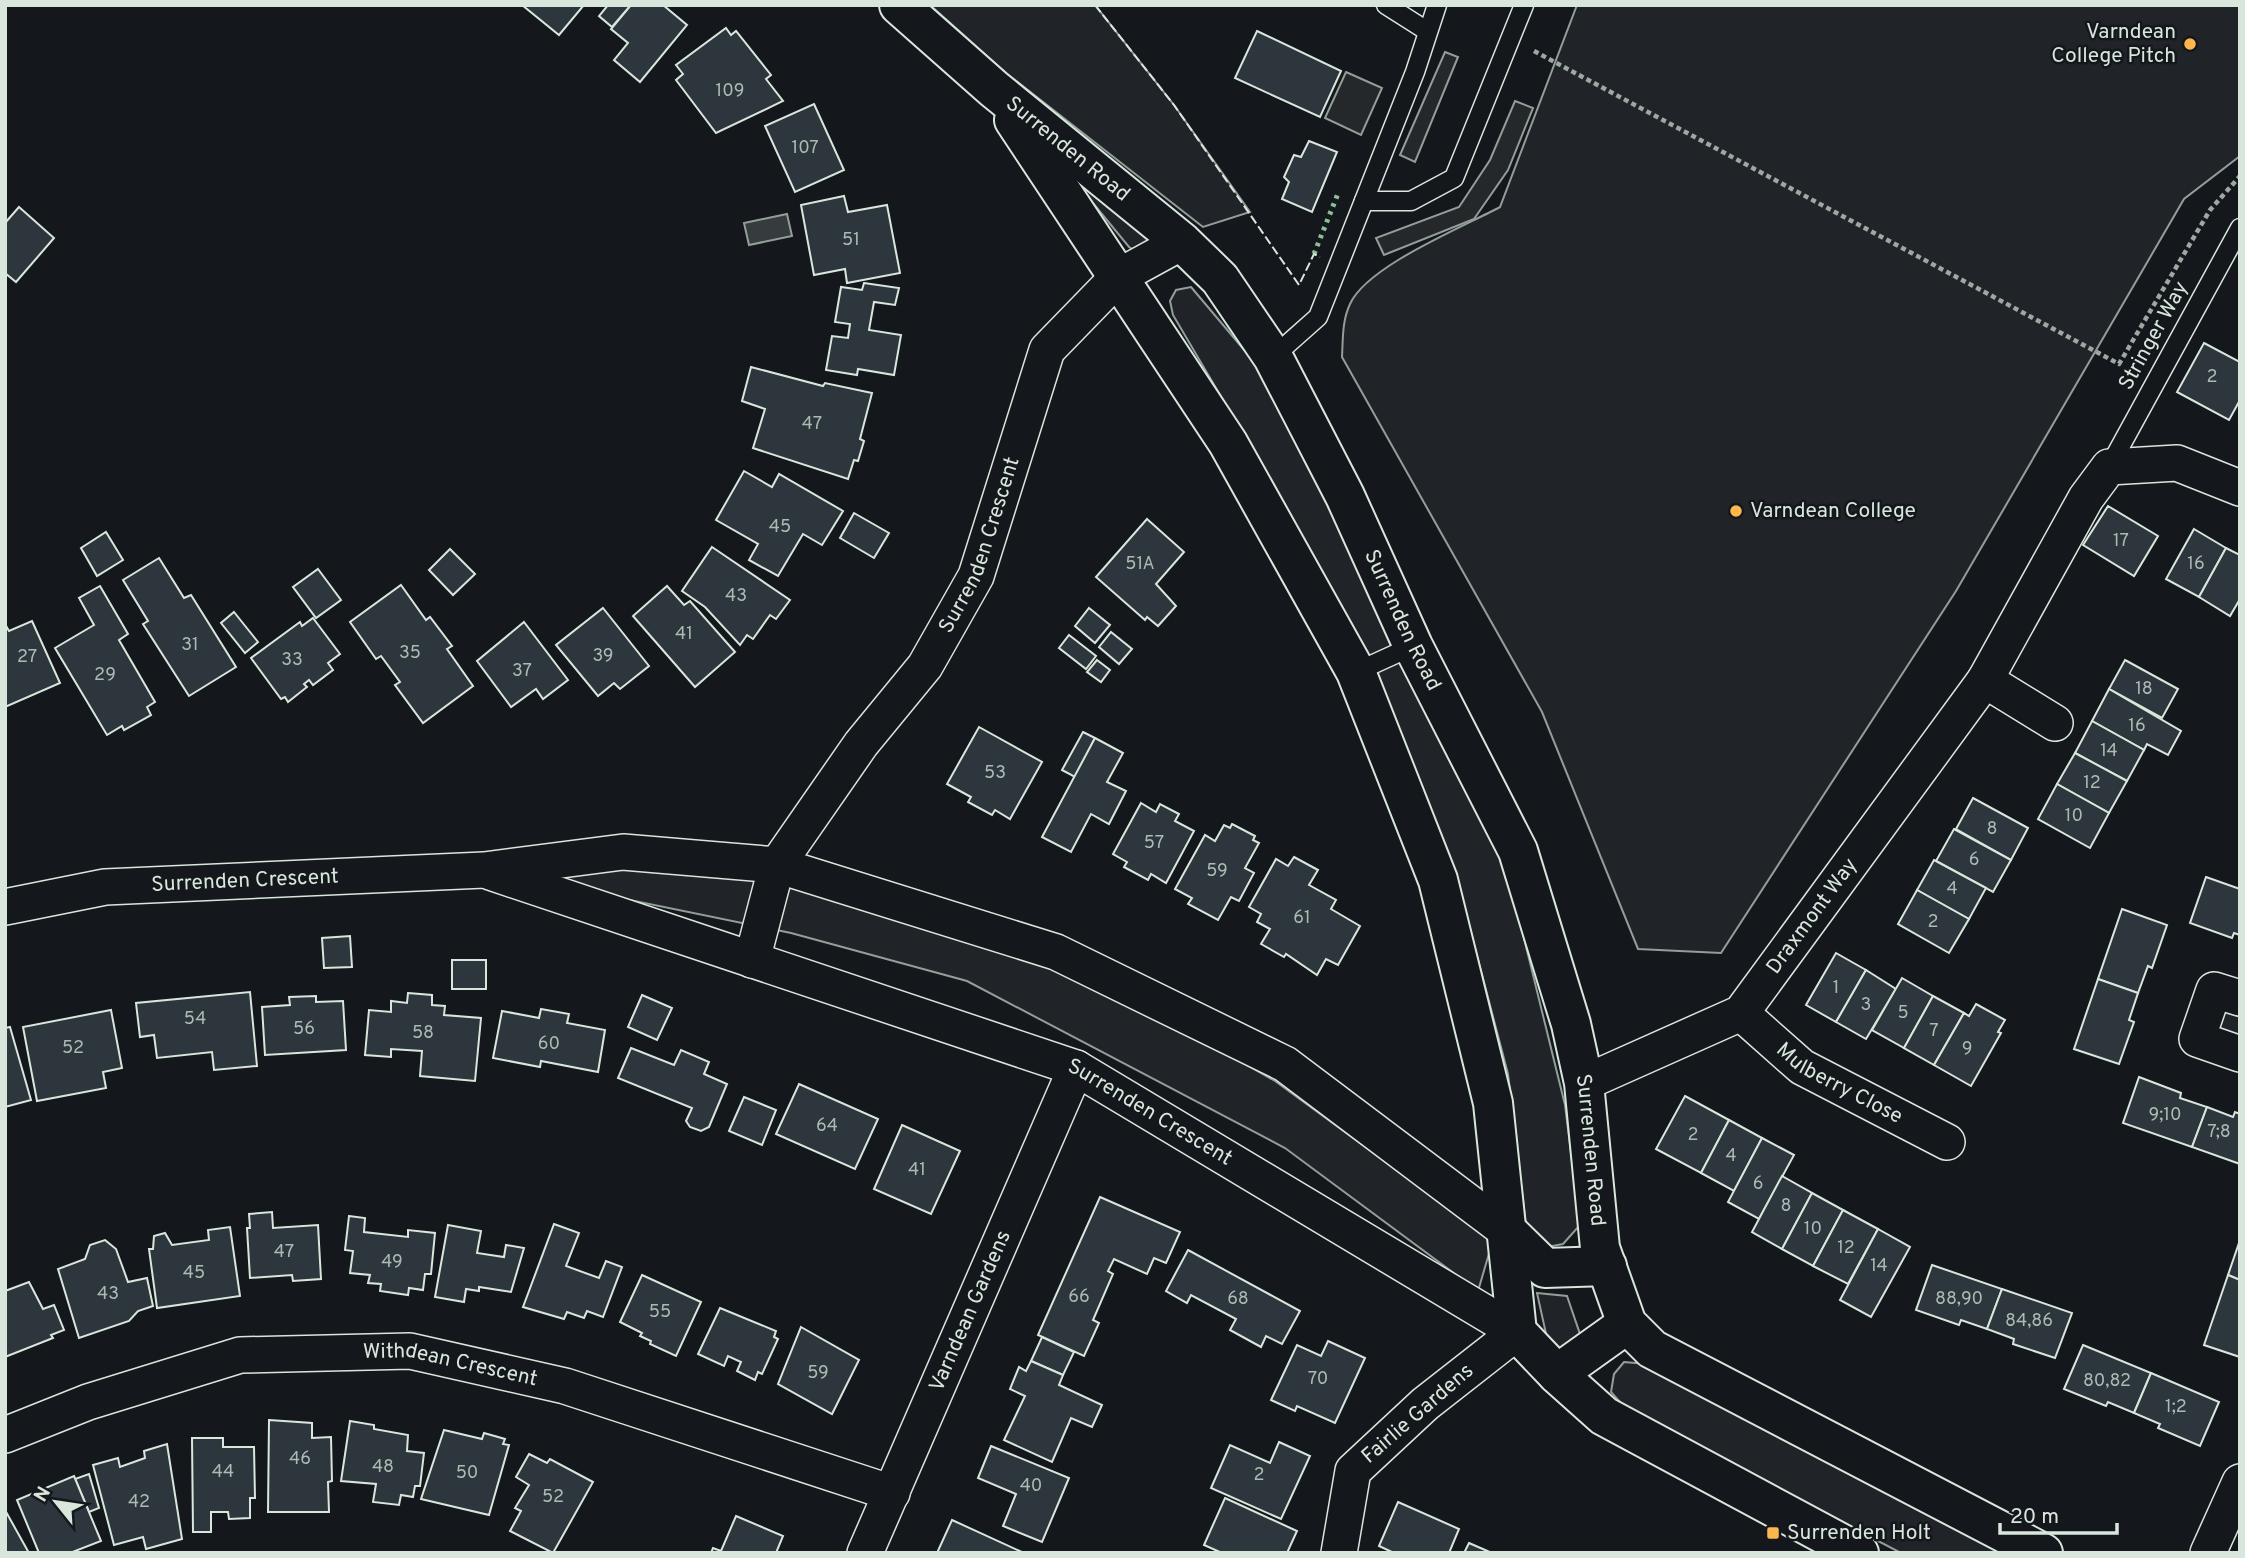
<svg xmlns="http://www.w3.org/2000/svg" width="2245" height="1558" font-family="Overpass,sans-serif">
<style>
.green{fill:#202428;stroke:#939e99;stroke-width:2}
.parking{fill:#24282b;stroke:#939e99;stroke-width:2}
.water{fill:#363b3e;stroke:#939e99;stroke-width:2}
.building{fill:#2c363c;stroke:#d8e6dc;stroke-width:2}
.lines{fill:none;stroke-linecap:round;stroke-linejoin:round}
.service-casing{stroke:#d8e6dc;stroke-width:21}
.minor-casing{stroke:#d8e6dc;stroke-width:38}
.tertiary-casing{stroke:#d8e6dc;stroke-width:42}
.path{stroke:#9da8a2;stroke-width:4.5;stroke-dasharray:5 3.5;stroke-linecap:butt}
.service{stroke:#14181c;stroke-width:18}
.minor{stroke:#14181c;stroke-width:35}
.tertiary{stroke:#14181c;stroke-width:38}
.hedge{stroke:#8ac095;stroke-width:5;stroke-dasharray:3.5 5;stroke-linecap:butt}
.fence{stroke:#d8e6dc;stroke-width:2;stroke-dasharray:9 3.5;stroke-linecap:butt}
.poi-dot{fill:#ffb74d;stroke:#14181c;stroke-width:2.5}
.labels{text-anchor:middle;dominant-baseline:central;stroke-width:5;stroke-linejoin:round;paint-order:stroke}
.number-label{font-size:18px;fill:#adbab4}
.poi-label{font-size:21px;fill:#d8e6dc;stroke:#14181c;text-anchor:start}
.street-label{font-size:21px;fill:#d8e6dc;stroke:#14181c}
</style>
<rect width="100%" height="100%" fill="#14181c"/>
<g class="green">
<polygon points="930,5 1095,5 1174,105 1250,212 1203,227 1006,73"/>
<path d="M1577,5h663v151l-56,43 -228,392 -235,362 -83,-4 -96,-237 -200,-355c1,-18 0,-36 8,-53 17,-38 113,-77 150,-97z"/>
<polygon points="1088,186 1149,234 1148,245 1137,252 1129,247 1083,191"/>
<polygon points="1191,287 1278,390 1506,865 1565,1105 1580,1225 1563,1244 1547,1247 1527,1234 1508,1074 1458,883 1263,468 1173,315 1170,301 1176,290"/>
<polygon points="623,852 780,870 1055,955 1275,1081 1493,1240 1478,1291 1285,1148 967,981 791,933 484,870"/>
<polygon points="2214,990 2240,998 2240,1054 2197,1039"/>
<polygon points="1537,1293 1567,1296 1581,1337 1552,1361"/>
<polygon points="1624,1362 1647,1364 2015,1553 1901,1553 1627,1410 1611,1392 1614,1374"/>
</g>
<g class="parking">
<polygon points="1445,52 1458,57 1415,162 1400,155"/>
<polygon points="1346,72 1382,88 1361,135 1325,118"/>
<polygon points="1515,101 1533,108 1508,170 1474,219 1384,255 1376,238 1459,207 1490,160"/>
</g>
<polygon class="water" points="787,214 792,236 749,245 744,223"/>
<g class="building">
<polygon points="522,5 584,5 559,35"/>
<polygon points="608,5 631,5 612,27 599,16"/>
<polygon points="631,5 663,5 687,25 640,82 614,60 628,43 611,29"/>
<polygon points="726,28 731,35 736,31 771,75 766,79 783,101 716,133 676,80 683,74 676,65"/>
<polygon points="1257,31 1341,71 1320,117 1235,78"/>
<polygon points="814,104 844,170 795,192 765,126"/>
<polygon points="1309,141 1337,152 1312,212 1282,199 1289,182 1284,177 1294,155 1301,157"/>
<polygon points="844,196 848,212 887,205 900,273 847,283 845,269 814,275 801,205"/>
<polygon points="19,207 54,238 16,282 5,273 5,223"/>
<polygon points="864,283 899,288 895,305 874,302 869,330 901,335 894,375 858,369 857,375 826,370 832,336 848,338 850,324 835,322 841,287 862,290"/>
<polygon points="2204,343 2240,362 2240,400 2229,420 2177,392"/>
<polygon points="751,367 823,386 825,383 872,393 860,439 864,441 858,461 854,460 848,479 753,448 765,409 742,401"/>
<polygon points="744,471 772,487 779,474 843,511 822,545 803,534 778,576 749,560 758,544 716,520"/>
<polygon points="2108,506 2158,536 2134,576 2083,545"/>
<polygon points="854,513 889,533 874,558 840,538"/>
<polygon points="1147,519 1184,552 1156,584 1176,606 1158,626 1147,617 1145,620 1096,577"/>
<polygon points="2194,529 2226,548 2199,597 2166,579"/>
<polygon points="106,532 123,560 97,576 81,548"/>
<polygon points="712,547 790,600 776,619 770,615 753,639 747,635 740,645 705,607 682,591"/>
<polygon points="2226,548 2240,555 2240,599 2230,616 2199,597"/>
<polygon points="450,549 475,574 453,595 429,570"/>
<polygon points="159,558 184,598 191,595 236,667 189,696 143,624 148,621 123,580"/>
<polygon points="318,569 341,600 316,618 293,587"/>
<polygon points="401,585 426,620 430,617 452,646 447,649 473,686 423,723 395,685 400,682 381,656 376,659 350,622"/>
<polygon points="100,586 128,634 119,640 155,702 147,707 151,715 124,730 122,726 107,735 55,648 94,625 79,598"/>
<polygon points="667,586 684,605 690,601 735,652 695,687 633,616"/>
<polygon points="603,608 649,666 620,689 614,683 598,696 556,645"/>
<polygon points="1089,608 1110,625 1095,643 1075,626"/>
<polygon points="234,612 258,642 245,653 221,623"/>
<polygon points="313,618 340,654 328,663 333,670 313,685 309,680 304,684 307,687 288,702 285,697 281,699 251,658 300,622 302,626"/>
<polygon points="32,621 60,683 5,707 5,624 9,631"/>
<polygon points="524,622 568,680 543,699 536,689 511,707 477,661"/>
<polygon points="1111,632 1132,649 1119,664 1099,647"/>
<polygon points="1069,635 1096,656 1086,669 1059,648"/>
<polygon points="1097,660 1110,670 1101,682 1087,672"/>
<polygon points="2125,660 2178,689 2162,718 2109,689"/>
<polygon points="2109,689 2181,731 2168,755 2147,744 2144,750 2092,721"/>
<polygon points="2092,721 2144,750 2127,781 2075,753"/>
<polygon points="979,727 1042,762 1010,819 995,810 992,815 968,802 971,797 947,784"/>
<polygon points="1083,732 1095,738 1075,777 1062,770"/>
<polygon points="1095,738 1123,753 1107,782 1126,791 1109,824 1091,814 1071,852 1042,837"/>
<polygon points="2075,753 2127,781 2109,813 2057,784"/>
<polygon points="2057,784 2109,813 2090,848 2038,819"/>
<polygon points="1973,798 2028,828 2011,860 1956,829"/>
<polygon points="1141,803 1156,812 1160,804 1179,814 1175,821 1194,831 1166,883 1151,874 1148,880 1124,867 1127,862 1113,854"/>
<polygon points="1232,824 1255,836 1253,840 1259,843 1245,868 1254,873 1239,901 1231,897 1218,920 1188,904 1192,898 1175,889 1205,835 1215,841 1224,825 1230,828"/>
<polygon points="1954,829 2011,860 1993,892 1936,861"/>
<polygon points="1294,857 1318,870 1309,885 1336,900 1331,909 1360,926 1338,965 1326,959 1317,975 1286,954 1284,957 1261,944 1270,929 1257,922 1261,914 1249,907 1276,859 1288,866"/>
<polygon points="1934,860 1986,888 1969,919 1917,890"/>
<polygon points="2206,877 2240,889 2240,935 2234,933 2232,938 2190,923"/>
<polygon points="1917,890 1969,919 1949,953 1898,924"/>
<polygon points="2122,909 2167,925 2152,968 2148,966 2138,993 2098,979"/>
<polygon points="350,936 352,967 324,968 322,938"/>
<polygon points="1836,953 1866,970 1836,1022 1806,1005"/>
<rect x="452" y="960" width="34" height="29"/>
<polygon points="1866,970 1896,989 1866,1039 1836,1022"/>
<polygon points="1902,978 1933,996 1904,1048 1872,1030"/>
<polygon points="2098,979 2138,993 2129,1020 2134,1022 2119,1064 2074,1049"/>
<polygon points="250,992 257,1066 214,1070 212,1052 157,1058 154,1035 140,1037 136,1003"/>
<polygon points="408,993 432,995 432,1005 445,1006 444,1015 481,1018 475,1081 420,1076 422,1051 391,1049 391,1057 365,1055 369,1010 391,1012 391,1001 407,1003"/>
<polygon points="642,995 672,1008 657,1040 628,1027"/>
<polygon points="316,996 316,1002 343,1001 346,1050 265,1055 262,1007 290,1005 289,997"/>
<polygon points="1933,996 1964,1013 1934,1065 1904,1048"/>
<polygon points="1976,1004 2005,1020 1998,1032 2001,1033 1971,1086 1934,1065 1964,1013 1969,1016"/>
<polygon points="541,1009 569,1014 567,1023 605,1030 598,1072 541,1061 540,1067 493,1058 502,1011 539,1018"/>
<polygon points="111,1010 122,1068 103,1072 106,1088 37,1101 23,1027"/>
<polygon points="10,1027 31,1100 5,1107 5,1028"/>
<polygon points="631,1048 674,1065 681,1050 709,1062 704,1074 727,1084 709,1127 701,1131 690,1127 686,1121 692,1108 618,1078"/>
<polygon points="2139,1077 2181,1093 2180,1098 2207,1107 2192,1147 2123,1123"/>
<polygon points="799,1084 878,1119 855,1169 776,1134"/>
<polygon points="1685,1096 1729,1120 1701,1173 1656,1149"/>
<polygon points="744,1097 776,1110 762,1145 729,1131"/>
<polygon points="2207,1107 2233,1117 2235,1112 2240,1114 2240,1164 2192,1147"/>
<polygon points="1729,1120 1762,1138 1734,1191 1701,1173"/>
<polygon points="902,1125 960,1151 931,1214 874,1189"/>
<polygon points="1762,1138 1794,1155 1759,1219 1728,1202"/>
<polygon points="1782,1176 1812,1193 1782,1249 1752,1232"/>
<polygon points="1812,1193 1843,1210 1813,1266 1782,1249"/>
<polygon points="1100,1197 1180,1232 1166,1263 1154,1258 1147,1274 1114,1259 1108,1271 1113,1274 1093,1320 1099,1323 1084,1356 1038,1335"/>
<polygon points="1843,1210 1878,1229 1848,1284 1813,1266"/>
<polygon points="272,1212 273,1228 318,1225 321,1279 293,1281 292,1275 250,1278 247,1228 250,1228 249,1214"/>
<polygon points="349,1216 365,1218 364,1232 408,1237 408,1230 435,1233 431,1274 425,1274 423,1290 409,1288 408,1295 380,1291 381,1284 368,1283 370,1275 350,1273 353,1251 345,1250"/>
<polygon points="554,1224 579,1233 566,1266 599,1278 606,1261 622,1267 603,1317 587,1311 584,1318 567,1312 564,1319 523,1307"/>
<polygon points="448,1225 481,1231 477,1253 504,1257 506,1245 524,1248 511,1292 479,1287 479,1291 466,1289 464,1302 435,1297"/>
<polygon points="230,1227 240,1296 157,1308 149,1249 153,1249 154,1236 165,1233 172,1245 209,1240 208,1230"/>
<polygon points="1878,1229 1910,1247 1871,1317 1840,1300"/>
<polygon points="105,1240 116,1249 128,1282 147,1278 153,1306 138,1311 129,1321 79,1338 58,1269 85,1259 90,1245"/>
<polygon points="2240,1240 2240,1280 2228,1275"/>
<polygon points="1188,1250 1300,1311 1282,1344 1266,1336 1261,1347 1230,1330 1236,1319 1191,1295 1187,1303 1166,1291"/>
<polygon points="1932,1265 2002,1289 1987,1329 1961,1320 1959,1325 1916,1310"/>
<polygon points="642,1275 701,1302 676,1356 650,1344 651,1341 640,1336 642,1333 620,1322"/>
<polygon points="2228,1275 2240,1280 2240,1357 2204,1345"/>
<polygon points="29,1282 43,1309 54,1305 64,1330 51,1335 53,1338 5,1357 5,1291"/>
<polygon points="2002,1289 2072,1313 2055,1358 2013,1344 2014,1339 1987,1329"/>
<polygon points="720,1308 776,1331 774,1337 778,1339 762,1374 758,1372 755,1380 737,1371 741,1362 728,1356 724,1366 698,1354"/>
<polygon points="801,1327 859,1360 832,1414 778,1384"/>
<polygon points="1042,1337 1074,1352 1063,1375 1031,1361"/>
<polygon points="1328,1341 1365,1358 1335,1423 1297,1406 1295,1411 1271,1400 1297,1345 1321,1356"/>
<polygon points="2083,1345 2151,1373 2134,1413 2108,1402 2106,1406 2064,1389"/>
<polygon points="1031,1361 1063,1375 1059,1385 1102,1405 1092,1427 1071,1418 1052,1462 1004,1440 1025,1396 1010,1389 1019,1367 1026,1371"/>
<polygon points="2151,1373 2219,1402 2200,1446 2158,1428 2160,1424 2134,1413"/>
<polygon points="269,1420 312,1423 312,1438 331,1437 332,1481 328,1482 329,1512 268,1512"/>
<polygon points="350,1421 374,1425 374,1429 408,1435 407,1451 424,1453 420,1486 415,1486 413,1497 401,1495 399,1505 373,1502 376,1484 341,1481"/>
<polygon points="444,1430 482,1439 484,1433 505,1439 503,1444 509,1445 489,1515 421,1499"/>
<polygon points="192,1438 223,1438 223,1447 254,1447 255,1498 250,1498 250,1518 229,1519 228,1512 211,1512 211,1532 193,1532"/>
<polygon points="1279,1442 1310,1456 1281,1519 1211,1488 1230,1445 1270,1463"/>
<polygon points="167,1444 182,1539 146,1549 143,1537 114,1545 93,1465 118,1458 120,1467 145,1458 144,1451"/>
<polygon points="991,1446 1069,1478 1042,1542 1003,1526 1016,1494 978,1478"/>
<polygon points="529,1454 547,1463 550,1459 593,1482 553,1553 510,1531 521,1511 515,1508 529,1485 516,1477"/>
<polygon points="89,1474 99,1508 89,1512 75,1479"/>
<polygon points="74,1476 101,1541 70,1553 39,1553 17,1500"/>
<polygon points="1225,1498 1297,1531 1287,1553 1222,1553 1204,1545"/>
<polygon points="1398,1502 1459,1529 1449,1553 1394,1553 1379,1546"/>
<polygon points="5,1510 29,1553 5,1553"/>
<polygon points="736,1516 783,1536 776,1553 711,1553 713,1548 721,1551"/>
<polygon points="952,1520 1024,1553 937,1553"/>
<polygon points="1469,1543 1492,1553 1464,1553"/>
</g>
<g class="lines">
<g class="service-casing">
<g id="service">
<polyline points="1386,5 1427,31"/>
<polyline points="1364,201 1411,201 1454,178 1524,5"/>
<polyline points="1273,357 1318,317 1415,72 1437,5"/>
<polyline points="2109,467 2240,228"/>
<polyline points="1356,672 1413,646"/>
</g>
</g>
<g class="minor-casing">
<g id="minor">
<polyline points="1985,680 2055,723"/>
<path id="s1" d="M490,872l586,196 441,264 -92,72 -72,67 -14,82"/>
<path id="s2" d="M5,907l100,-20 379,-17 139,-18 154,13 279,87 229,112 223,168"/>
<path id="s3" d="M752,960l25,-95 84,-121 64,-78 51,-90 71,-226 71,-73 64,-35"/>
<polyline points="2240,998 2214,990 2197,1039 2240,1054"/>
<path id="s4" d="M1741,1013l61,54 145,75"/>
<path id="s5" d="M1584,1083l157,-70 244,-333 101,-182 23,-31 68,-4 63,25"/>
<path id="s6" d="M5,1435l83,-33 152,-47 170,-4 155,35 327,107"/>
<path id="s7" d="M865,1553l211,-485"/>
<polyline points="2208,1553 2240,1482"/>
</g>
</g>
<g class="tertiary-casing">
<g id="tertiary">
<path id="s8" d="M899,5l95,84 188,153 38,37 53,78 72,139 68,150 105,205 53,173 13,59 16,165 27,76 25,25 391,204"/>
<polyline points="1014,120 1228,443 1356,672 1438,880 1493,1103 1517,1332 1557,1374 1604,1416 1859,1553"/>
<polyline points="1508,1232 1545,1268 1607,1266"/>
<polyline points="1557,1374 1627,1324"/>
</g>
</g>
<polyline class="path" points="1534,51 2119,364 2210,210 2240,176"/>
<use href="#service" class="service"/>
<use href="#minor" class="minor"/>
<use href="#tertiary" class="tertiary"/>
<polyline class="hedge" points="1314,254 1339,191"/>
<polyline class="fence" points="1095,5 1174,105 1299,285 1314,254 1320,257"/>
</g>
<g class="poi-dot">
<circle cx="2190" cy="44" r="7"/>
<circle cx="1736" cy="511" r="7"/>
<rect x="1766" y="1526" width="14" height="14" rx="3.5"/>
</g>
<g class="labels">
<g class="number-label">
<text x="730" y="91">109</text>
<text x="805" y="148">107</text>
<text x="851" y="240">51</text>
<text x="2212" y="377">2</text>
<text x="812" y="424">47</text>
<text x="780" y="527">45</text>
<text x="2121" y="541">17</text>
<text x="1140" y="564">51A</text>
<text x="2196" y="564">16</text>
<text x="736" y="596">43</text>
<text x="684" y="634">41</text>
<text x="190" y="645">31</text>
<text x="410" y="653">35</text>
<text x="603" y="656">39</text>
<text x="27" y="657">27</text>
<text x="292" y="660">33</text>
<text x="522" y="671">37</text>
<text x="105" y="675">29</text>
<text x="2144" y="689">18</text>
<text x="2137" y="726">16</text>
<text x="2109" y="751">14</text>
<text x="995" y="773">53</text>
<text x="2092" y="783">12</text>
<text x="2074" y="816">10</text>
<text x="1992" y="829">8</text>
<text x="1154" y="843">57</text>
<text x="1974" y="860">6</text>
<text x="1217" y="871">59</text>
<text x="1952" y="889">4</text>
<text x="1302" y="918">61</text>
<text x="1933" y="922">2</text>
<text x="1836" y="988">1</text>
<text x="1866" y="1005">3</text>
<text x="1903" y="1013">5</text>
<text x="195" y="1019">54</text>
<text x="304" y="1029">56</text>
<text x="1934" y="1031">7</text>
<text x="423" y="1033">58</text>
<text x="549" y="1044">60</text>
<text x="73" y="1048">52</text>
<text x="1967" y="1049">9</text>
<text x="2165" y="1115">9;10</text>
<text x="827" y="1126">64</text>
<text x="2219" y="1132">7;8</text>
<text x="1693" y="1135">2</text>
<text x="1731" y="1156">4</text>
<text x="917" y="1170">41</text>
<text x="1758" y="1184">6</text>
<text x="1786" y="1206">8</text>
<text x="1813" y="1229">10</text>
<text x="1846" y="1248">12</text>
<text x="284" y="1252">47</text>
<text x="392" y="1262">49</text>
<text x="1879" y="1266">14</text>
<text x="194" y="1273">45</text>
<text x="108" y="1294">43</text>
<text x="1079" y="1297">66</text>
<text x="1238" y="1299">68</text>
<text x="1959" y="1299">88,90</text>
<text x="660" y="1312">55</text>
<text x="2029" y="1321">84,86</text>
<text x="818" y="1373">59</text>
<text x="1318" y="1379">70</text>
<text x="2107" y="1381">80,82</text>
<text x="2176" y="1407">1;2</text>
<text x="300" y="1459">46</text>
<text x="383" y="1467">48</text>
<text x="223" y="1472">44</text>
<text x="467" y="1473">50</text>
<text x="1259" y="1475">2</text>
<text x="1031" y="1486">40</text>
<text x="553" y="1497">52</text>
<text x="139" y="1502">42</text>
</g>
<g class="poi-label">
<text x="2176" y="32" text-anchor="end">Varndean<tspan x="2176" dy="24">College Pitch</tspan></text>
<text x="1750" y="511">Varndean College</text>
<text x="1787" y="1533">Surrenden Holt</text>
</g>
<g class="street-label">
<text stroke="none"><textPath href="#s8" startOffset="222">Surrenden Road</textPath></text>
<text transform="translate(2154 336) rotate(-61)">Stringer Way</text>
<text stroke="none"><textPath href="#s3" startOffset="480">Surrenden Crescent</textPath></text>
<text stroke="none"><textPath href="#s8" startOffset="810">Surrenden Road</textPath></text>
<text stroke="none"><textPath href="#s2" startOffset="242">Surrenden Crescent</textPath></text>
<text stroke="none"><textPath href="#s5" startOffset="292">Draxmont Way</textPath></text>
<text stroke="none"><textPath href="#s4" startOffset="122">Mulberry Close</textPath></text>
<text stroke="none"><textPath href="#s1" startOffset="704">Surrenden Crescent</textPath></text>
<text stroke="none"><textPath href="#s8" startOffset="1377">Surrenden Road</textPath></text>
<text stroke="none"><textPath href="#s7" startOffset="264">Varndean Gardens</textPath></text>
<text stroke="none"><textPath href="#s6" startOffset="460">Withdean Crescent</textPath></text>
<text transform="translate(1418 1414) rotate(-41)">Fairlie Gardens</text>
</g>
</g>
<rect width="2245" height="1558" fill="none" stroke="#d8e6dc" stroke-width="14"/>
<g transform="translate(56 1502) rotate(300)" stroke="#14181c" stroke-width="5" paint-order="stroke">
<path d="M0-5L12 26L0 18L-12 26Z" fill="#d8e6dc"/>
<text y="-10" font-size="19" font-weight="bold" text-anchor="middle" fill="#d8e6dc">N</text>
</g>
<path d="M2000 1523v10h117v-10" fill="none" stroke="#d8e6dc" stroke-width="3.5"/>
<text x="2010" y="1523" font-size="21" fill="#d8e6dc" stroke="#14181c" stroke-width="5" paint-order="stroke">20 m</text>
</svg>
